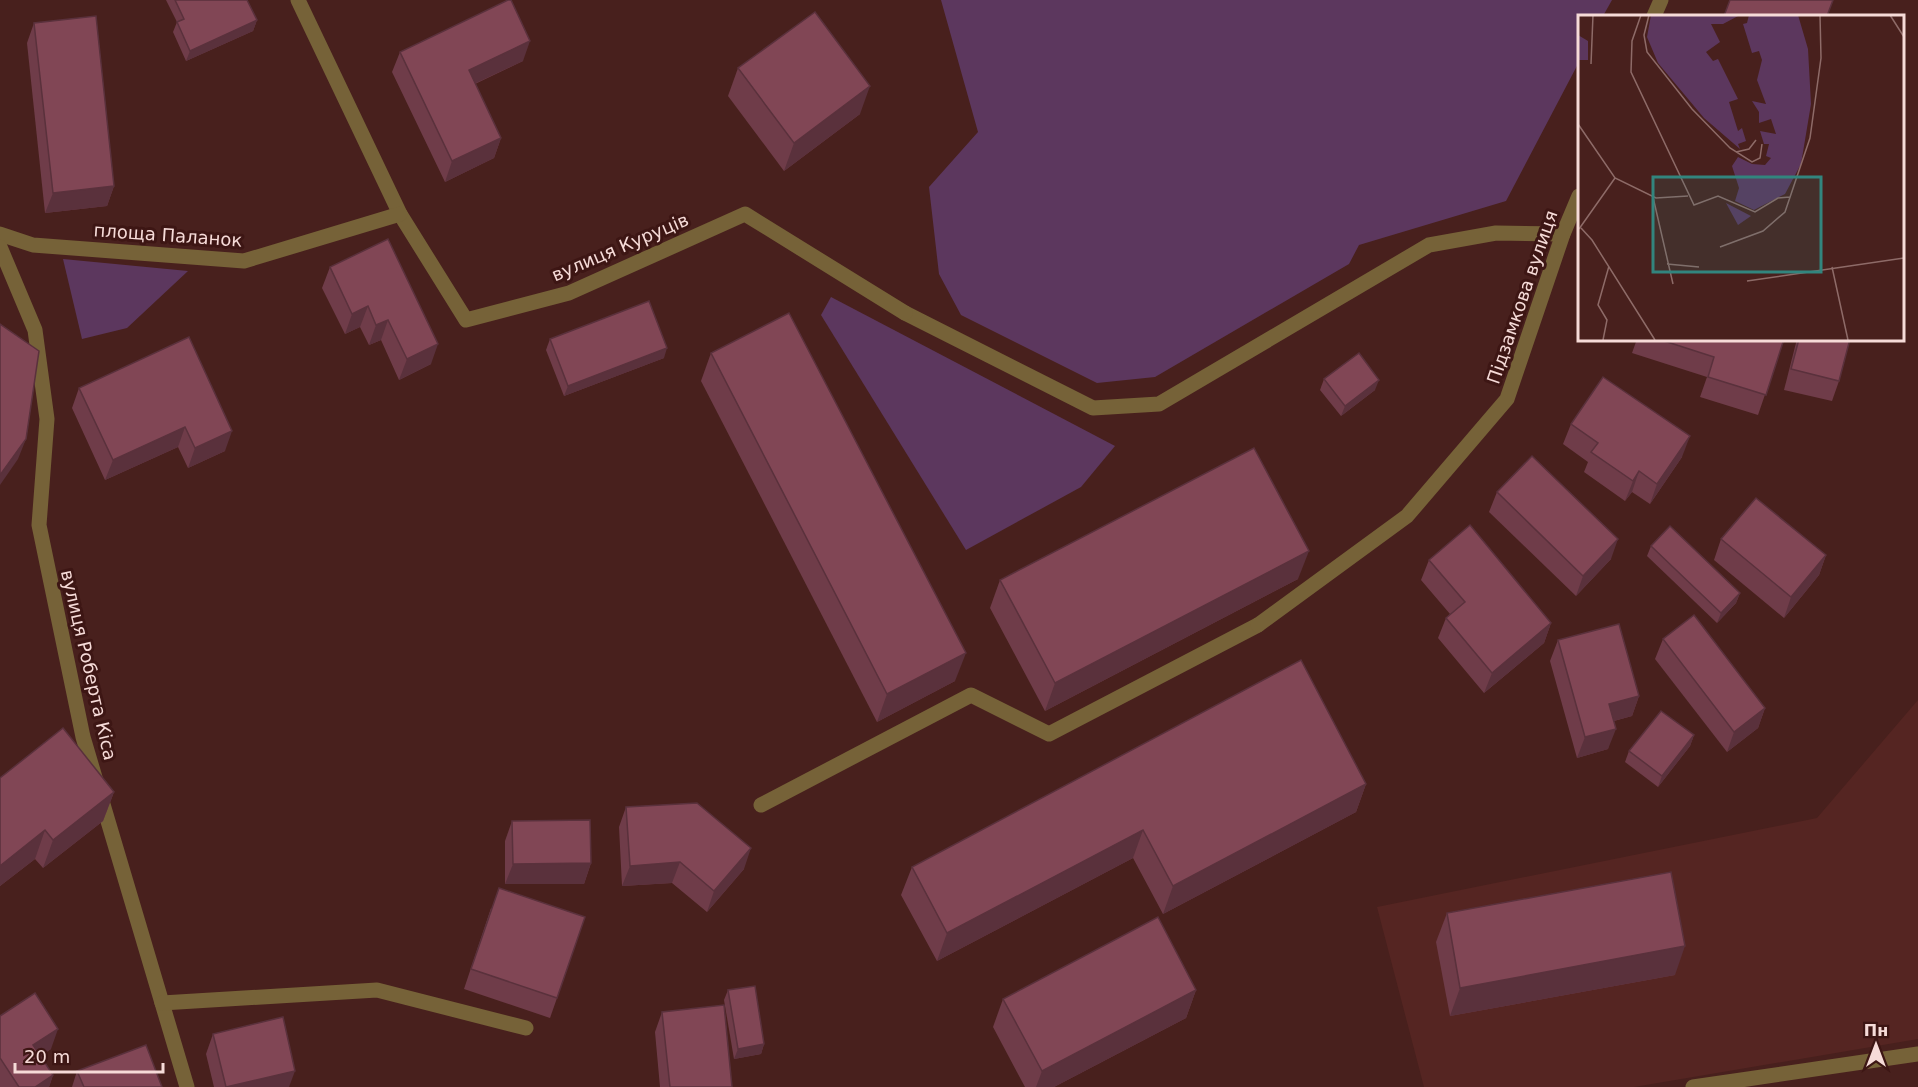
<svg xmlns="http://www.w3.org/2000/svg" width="1918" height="1087" font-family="'DejaVu Sans',sans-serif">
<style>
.built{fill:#552522}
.green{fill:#5c375e}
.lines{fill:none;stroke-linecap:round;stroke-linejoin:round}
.lane{stroke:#766238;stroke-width:15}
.street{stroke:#766238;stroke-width:15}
.wall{fill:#6f3c49}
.shaded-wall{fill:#5a313c}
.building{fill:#814655;stroke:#5a313c;stroke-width:1.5}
.labels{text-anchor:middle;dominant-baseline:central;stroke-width:6;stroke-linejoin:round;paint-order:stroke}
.street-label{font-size:18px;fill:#f6dbd8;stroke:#3d1614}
.inset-road{fill:none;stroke:#8e6b68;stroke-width:1.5}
.view{fill:#32857e;fill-opacity:0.15;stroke:#32857e;stroke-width:3}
.inset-edge{fill:none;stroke:#f6dbd8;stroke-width:3}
</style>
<rect width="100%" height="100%" fill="#48201d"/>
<polygon class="built" points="1918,700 1918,1039 1634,1087 1424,1087 1377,907 1817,818"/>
<g class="green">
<polygon points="941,0 1612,0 1603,16 1579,16 1579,62 1506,201 1359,245 1349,264 1155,377 1097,383 961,315 939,274 929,187 978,132"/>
<polygon points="63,259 188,271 127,328 82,339"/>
<polygon points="831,297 1115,446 1081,487 966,550 821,315"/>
</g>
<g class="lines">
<g class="lane">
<polyline points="905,313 1093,408 1159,404 1429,245 1496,233 1563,234"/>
<polyline points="761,805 971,695 1049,734 1258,625"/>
<polyline points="1693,1087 1918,1054"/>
</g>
<g class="street">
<polyline points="298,0 400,214 466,320 569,293 745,214 905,313"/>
<polyline points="1654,16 1661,0"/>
<polyline points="0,234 33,245 244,261 400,214"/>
<polyline points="0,247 35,330 47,419 39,525 83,737 187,1087"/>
<polyline points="1258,625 1407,516 1507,399 1563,234 1579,196"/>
<polyline points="162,1003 377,990 526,1028"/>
</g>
</g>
<g class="wall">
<polygon points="166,0 247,0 257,20 253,31 186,61 173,32 177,22"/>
<polygon points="34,23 114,186 107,206 45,213 27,43"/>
<polygon points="400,52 523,61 475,84 501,138 494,158 445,182 392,72"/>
<polygon points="738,68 860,114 784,171 728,96"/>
<polygon points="388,239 431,364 399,380 381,340 369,345 360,327 345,334 322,288 330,267"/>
<polygon points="189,337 225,451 188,468 178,447 105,480 72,408 79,388"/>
<polygon points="550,339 664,358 564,396 546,350"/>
<polygon points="1637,339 1784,339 1758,415 1700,397 1707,377 1632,353"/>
<polygon points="1797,339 1850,339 1839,381 1832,401 1784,390"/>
<polygon points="711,353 955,681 877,722 701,381"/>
<polygon points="1324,379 1375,390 1341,416 1320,390"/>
<polygon points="1571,424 1682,457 1650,504 1632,492 1625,501 1584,472 1588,462 1563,444"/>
<polygon points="1497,492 1611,559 1576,596 1489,512"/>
<polygon points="1721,539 1826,555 1819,575 1784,618 1714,560"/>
<polygon points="1651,546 1740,593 1736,603 1717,623 1647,556"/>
<polygon points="1429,560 1551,623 1544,643 1484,693 1438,638 1446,618 1450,614 1421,580"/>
<polygon points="1298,579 1045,711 990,608 1000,580"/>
<polygon points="1663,639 1765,708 1758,728 1727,752 1655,659"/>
<polygon points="1558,640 1639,696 1632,716 1614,721 1608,749 1577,758 1550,661"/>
<polygon points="1694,735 1690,746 1658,787 1625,762 1629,751"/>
<polygon points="0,778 114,792 103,821 43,868 35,859 0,886"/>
<polygon points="1366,784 1356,812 1163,914 1133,858 937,961 901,895 912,867"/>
<polygon points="626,807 744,869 707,912 672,883 622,886 619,827"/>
<polygon points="512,821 591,863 584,884 505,884 505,841"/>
<polygon points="491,908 557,998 550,1018 464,989"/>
<polygon points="1447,913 1675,975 1450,1016 1436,942"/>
<polygon points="728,990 764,1044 761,1054 734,1059 724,1000"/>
<polygon points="1196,990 1186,1018 1054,1087 1025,1087 993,1027 1003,999"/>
<polygon points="662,1012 732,1087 660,1087 655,1032"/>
<polygon points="0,1016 51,1049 40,1056 53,1075 49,1087 0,1087"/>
<polygon points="213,1034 289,1087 214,1087 206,1054"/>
<polygon points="77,1071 162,1087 72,1087"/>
</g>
<g class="shaded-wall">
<polygon points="257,20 253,31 186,61 190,51"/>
<polygon points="530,41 523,61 461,90 469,70"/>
<polygon points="870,86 860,114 784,171 794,143"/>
<polygon points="501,138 494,158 445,182 452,161"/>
<polygon points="114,186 107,206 45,213 53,193"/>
<polygon points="368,306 360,327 345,334 352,314"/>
<polygon points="388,320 381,340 369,345 376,325"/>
<polygon points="438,344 431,364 399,380 407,359"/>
<polygon points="667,348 664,358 564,396 568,386"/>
<polygon points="1379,380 1375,390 1341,416 1345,406"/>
<polygon points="185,427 178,447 105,480 113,460"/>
<polygon points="232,431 225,451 188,468 195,448"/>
<polygon points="1690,436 1682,457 1650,504 1657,484"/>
<polygon points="26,439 18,459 0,485 0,475"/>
<polygon points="1639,471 1632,492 1625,501 1633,481"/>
<polygon points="1618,539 1611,559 1576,596 1583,576"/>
<polygon points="1309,551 1298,579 1045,711 1055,683"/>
<polygon points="1826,555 1819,575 1784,618 1791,597"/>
<polygon points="1740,593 1736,603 1717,623 1721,613"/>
<polygon points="1551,623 1544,643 1484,693 1492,673"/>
<polygon points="966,653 955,681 877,722 887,694"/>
<polygon points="1639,696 1632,716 1602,724 1609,704"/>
<polygon points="1765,708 1758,728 1727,752 1734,732"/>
<polygon points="1616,729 1608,749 1577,758 1585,737"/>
<polygon points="1694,735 1690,746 1658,787 1662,776"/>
<polygon points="1366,784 1356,812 1163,914 1173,886"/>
<polygon points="114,792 103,821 43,868 53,840"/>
<polygon points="45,830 35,859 0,886 0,866"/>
<polygon points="1143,830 1133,858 937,961 947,933"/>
<polygon points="751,848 744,869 707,912 714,891"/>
<polygon points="680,862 672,883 622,886 630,866"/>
<polygon points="591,863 584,884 505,884 513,864"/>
<polygon points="1685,946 1675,975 1450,1016 1460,988"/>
<polygon points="1196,990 1186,1018 1054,1087 1036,1087 1042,1071"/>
<polygon points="58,1029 51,1049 26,1065 33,1045"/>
<polygon points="764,1044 761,1054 734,1059 738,1049"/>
<polygon points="295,1071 289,1087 226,1087"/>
<polygon points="53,1075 49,1087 35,1087"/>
</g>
<g class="building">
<polygon points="175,0 247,0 257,20 190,51 177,22 184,19"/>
<polygon points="508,0 511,0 530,41 469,70 501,138 452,161 400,52"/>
<polygon points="1730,0 1833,0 1827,16 1724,16"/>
<polygon points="815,12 870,86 794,143 738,68"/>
<polygon points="96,16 114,186 53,193 34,23"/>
<polygon points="388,239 438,344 407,359 388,320 376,325 368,306 352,314 330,267"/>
<polygon points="649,301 667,348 568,386 550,339"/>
<polygon points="789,313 966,653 887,694 711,353"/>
<polygon points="0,324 39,351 26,439 0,475"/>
<polygon points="189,337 232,431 195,448 185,427 113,460 79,388"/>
<polygon points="1658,339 1784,339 1766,395 1708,377 1714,357"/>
<polygon points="1799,339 1850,339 1839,381 1791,369"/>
<polygon points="1359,353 1379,380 1345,406 1324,379"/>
<polygon points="1603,377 1690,436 1657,484 1639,471 1633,481 1591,452 1598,443 1571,424"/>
<polygon points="1254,448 1309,551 1055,683 1000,580"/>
<polygon points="1532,456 1618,539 1583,576 1497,492"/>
<polygon points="1756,498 1826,555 1791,597 1721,539"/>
<polygon points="1470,525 1551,623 1492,673 1446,618 1465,602 1429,560"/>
<polygon points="1670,526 1740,593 1721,613 1651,546"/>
<polygon points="1694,615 1765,708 1734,732 1663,639"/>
<polygon points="1619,624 1639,696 1609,704 1616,729 1585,737 1558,640"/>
<polygon points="1301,660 1366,784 1173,886 1143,830 947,933 912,867"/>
<polygon points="1661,711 1694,735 1662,776 1629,751"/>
<polygon points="63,728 114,792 53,840 45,830 0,866 0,778"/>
<polygon points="697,803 751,848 714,891 680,862 630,866 626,807"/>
<polygon points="590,820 591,863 513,864 512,821"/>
<polygon points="1671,872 1685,946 1460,988 1447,913"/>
<polygon points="499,888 585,917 557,998 471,969"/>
<polygon points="1158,917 1196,990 1042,1071 1003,999"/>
<polygon points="755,986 764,1044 738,1049 728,990"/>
<polygon points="35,993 58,1029 33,1045 53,1075 35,1087 19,1087 0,1058 0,1016"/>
<polygon points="724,1005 732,1087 670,1087 662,1012"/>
<polygon points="283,1017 295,1071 226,1087 213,1034"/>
<polygon points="146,1045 162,1087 84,1087 77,1071"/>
</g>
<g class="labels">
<g class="street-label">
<text transform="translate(168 235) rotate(4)">площа Паланок</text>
<text transform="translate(620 247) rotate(-23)">вулиця Куруців</text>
<text transform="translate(1522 297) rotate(-71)">Підзамкова вулиця</text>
<text transform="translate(89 665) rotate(77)">вулиця Роберта Кіса</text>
</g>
</g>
<g transform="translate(1578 15)">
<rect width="326" height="326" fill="#48201d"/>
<path d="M73,0h89l-17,9h-12l9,18 -14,10 7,9 5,-2 20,40 -9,3 9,29 4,-3 4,13 -8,3 2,5 -36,-31 -46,-55 -11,-26zM171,0h49l10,34 3,55 -10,60 -16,30 -31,16 -19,-9 4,-13 -7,-22 6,-9 14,7 13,1 6,-7 -5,-2 3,-12h-5l-4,-13 16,3 -5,-15 -12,4v-11l-7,-11 14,3 -9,-24 5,-20 -3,-9 -7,2 -9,-29 4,-1zM0,20l10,6v19h-10zM148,188l25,13 -13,9z" fill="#5c375e"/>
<path class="inset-road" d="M63,0l-9,26 -1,31 63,133 24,-9 37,16 23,-14 12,-1M71,0l-5,20 3,17 45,57 38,39 22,14 8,-4 2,-14M312,0l14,22M13,49l2,-49M0,109l37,54 41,20 32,-2M158,137l13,-3 7,-9M75,182l20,87M3,213l11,12 63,100M1,214l36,-51M142,232l43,-16 22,-19 25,-74 11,-80 -1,-43M89,249l32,3M254,252l16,73M169,266l157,-23M25,325l4,-20 -9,-15 11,-39"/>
<path class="view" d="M75,162h168v95h-168z"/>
<rect width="326" height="326" class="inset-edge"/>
</g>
<g transform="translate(1876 1045)" stroke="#3d1614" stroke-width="4.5" paint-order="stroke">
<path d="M0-4.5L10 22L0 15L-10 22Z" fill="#f6dbd8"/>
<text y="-9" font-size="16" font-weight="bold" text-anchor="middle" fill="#f6dbd8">Пн</text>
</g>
<path d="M15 1063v9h148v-9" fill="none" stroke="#f6dbd8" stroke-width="3"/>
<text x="24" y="1063" font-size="18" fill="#f6dbd8" stroke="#3d1614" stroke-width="4.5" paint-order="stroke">20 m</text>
</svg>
